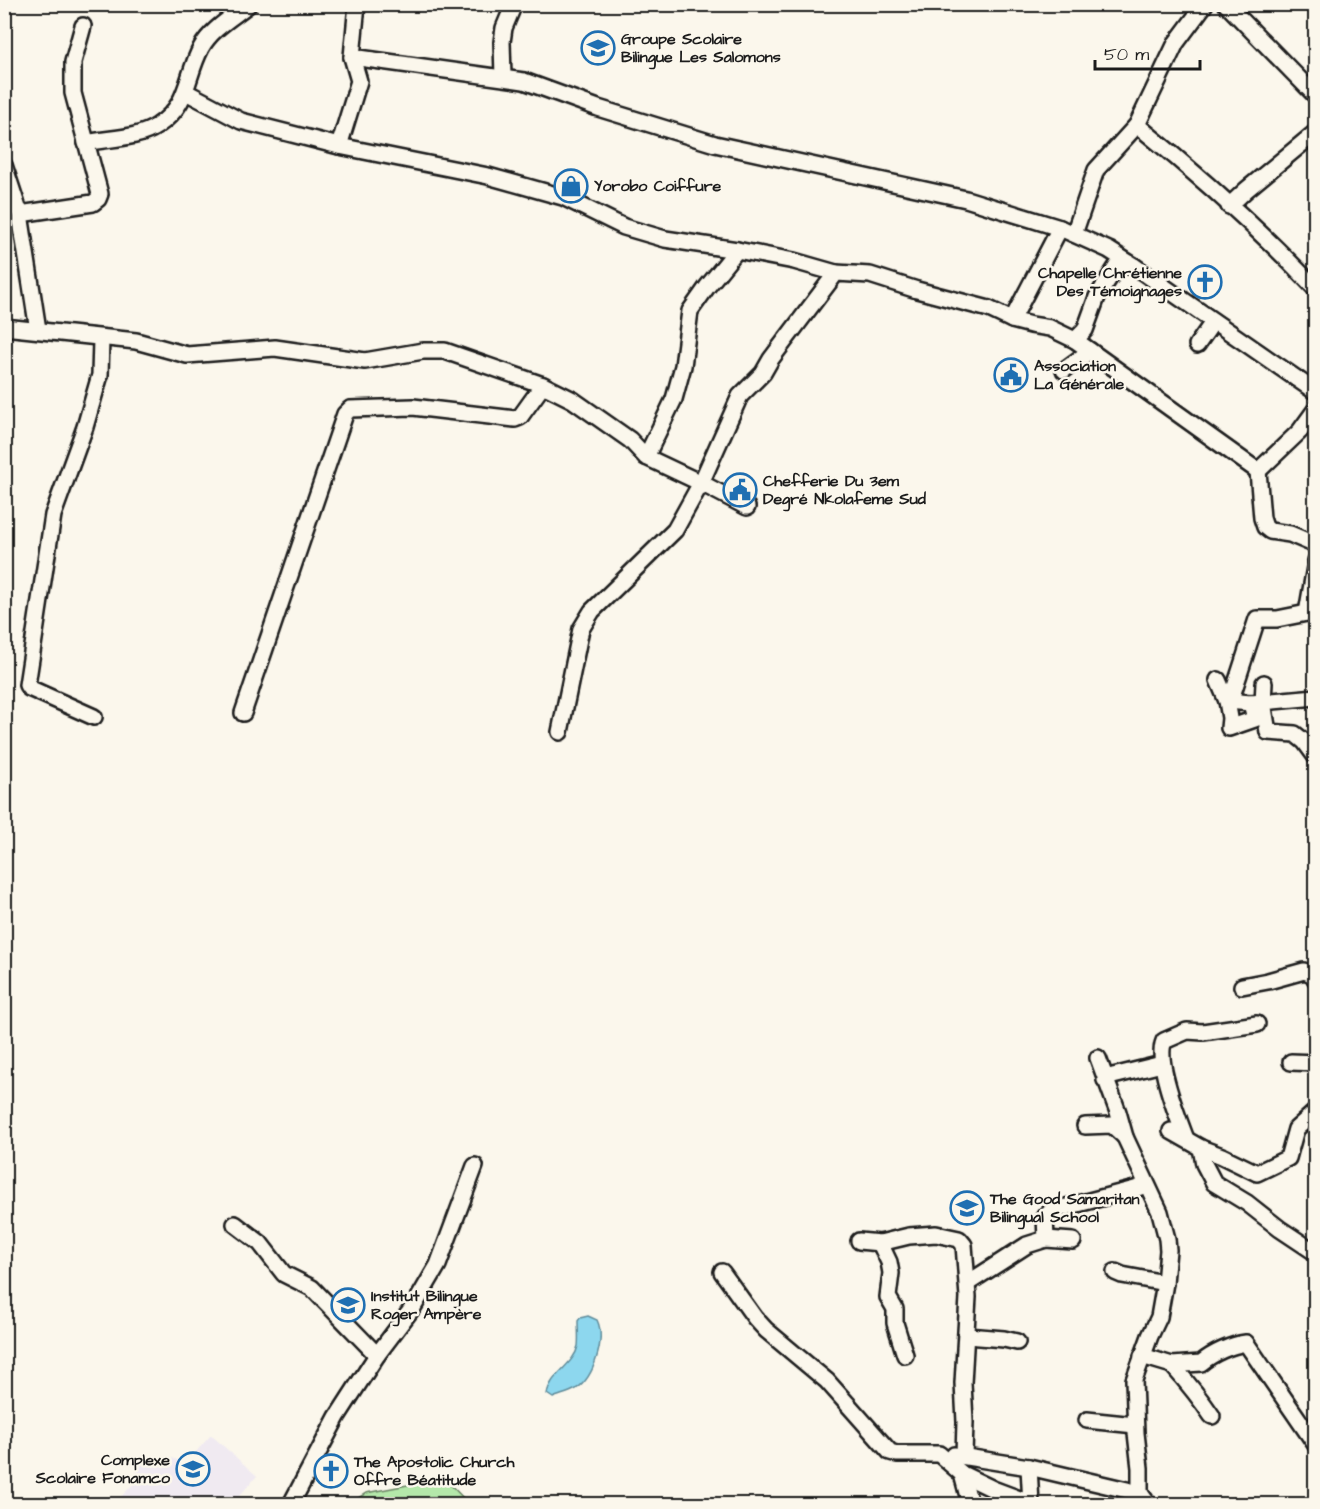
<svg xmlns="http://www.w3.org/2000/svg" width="1320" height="1509" font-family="'Architects Daughter',sans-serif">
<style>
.built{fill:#f0eaf1}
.green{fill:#b4e8aa;stroke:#688263;stroke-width:1.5}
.water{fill:#8dd7ee;stroke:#608c9a;stroke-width:1.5}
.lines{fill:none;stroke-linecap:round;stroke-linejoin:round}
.street-casing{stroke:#1c1c1c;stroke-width:20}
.street{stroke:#fbf7ec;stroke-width:15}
.labels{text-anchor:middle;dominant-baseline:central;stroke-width:5;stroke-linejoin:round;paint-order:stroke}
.poi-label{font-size:16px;font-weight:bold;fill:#1c1c1c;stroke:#fbf7ec;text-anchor:start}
</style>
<rect width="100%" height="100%" fill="#fbf7ec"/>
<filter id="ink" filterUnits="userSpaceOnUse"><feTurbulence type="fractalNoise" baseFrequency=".0167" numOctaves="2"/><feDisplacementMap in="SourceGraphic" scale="12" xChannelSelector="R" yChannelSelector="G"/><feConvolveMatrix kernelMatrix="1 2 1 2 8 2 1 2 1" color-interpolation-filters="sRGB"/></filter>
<g filter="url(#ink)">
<polygon class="built" points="211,1435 257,1476 232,1504 125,1504 119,1499 135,1482 137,1457 172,1458 186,1463"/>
<polygon class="green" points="444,1478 469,1504 349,1504 366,1493"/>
<path class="water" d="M588,1316l9,4c9,19 -3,58 -21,69 -7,4 -16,6 -23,9l-6,-4c3,-20 27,-29 31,-48 1,-8 0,-17 0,-25l2,-3z"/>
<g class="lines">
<g class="street-casing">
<g id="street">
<polyline points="1226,4 1316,96"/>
<polyline points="352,57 524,81 598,108 715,144 966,199 1060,228 1109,250 1134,266"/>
<polyline points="503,77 502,42 504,28 514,4"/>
<polyline points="186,92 241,121 339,146 488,176 563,197 624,227 665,239 737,250"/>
<path d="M1137,125c63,51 123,105 179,164"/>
<path d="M86,143c22,-5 52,-4 71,-17 33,-22 28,-48 44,-78 10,-19 32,-31 48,-44"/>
<polyline points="339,146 359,81 352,57 357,4"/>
<polyline points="4,165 20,214 38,330"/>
<polyline points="1229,206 1246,190 1316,132"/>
<polyline points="20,214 93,203 98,199 100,194 73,93 73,62 83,26"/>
<polyline points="1074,234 1096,170 1137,125 1176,43 1205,4"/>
<polyline points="1012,320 1060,228"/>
<polyline points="4,327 136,341 187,355 275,348 365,361 423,351 445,351 543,385 573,400 630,440 646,457 701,483 675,530 592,611 581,629 560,732"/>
<polyline points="1075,340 1085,330 1097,297 1117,266 1134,266 1316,392"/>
<polyline points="1197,345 1213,322"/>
<polyline points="1064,370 1090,351"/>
<polyline points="646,457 674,399 683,366 690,311 707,287 737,250 794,261 836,273"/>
<polyline points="1258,471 1262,518 1265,527 1270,531 1290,534 1316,545"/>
<polyline points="747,507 701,483 740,396 763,373 771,359 836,273 870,275 917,290 989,309 1012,320 1031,325 1050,328 1075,340 1258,471 1300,431 1316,409"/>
<polyline points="1307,613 1316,561"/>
<polyline points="1218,680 1227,701 1251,703 1316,697"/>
<polyline points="1264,683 1263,702 1268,732 1295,734 1305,742 1316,757"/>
<polyline points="1251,703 1255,719 1229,728 1230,718 1227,701 1232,696 1257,619 1277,619 1307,613 1316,615"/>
<polyline points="243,713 345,414 350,409 413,407 515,419 520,417 543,385"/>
<polyline points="94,717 29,688 27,685 53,515 85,427 100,375 101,339"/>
<polyline points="1242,986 1268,981 1304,971 1312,974 1316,980"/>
<polyline points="1098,1058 1118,1112 1125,1137 1160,1212 1167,1239 1168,1250 1165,1283 1159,1317 1150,1336 1134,1380 1136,1433 1140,1468 1140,1493"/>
<polyline points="1291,1062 1316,1063"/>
<polyline points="1105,1080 1113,1076 1162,1064"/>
<polyline points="1085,1126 1112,1125 1125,1137"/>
<polyline points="1171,1131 1201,1148 1222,1156 1257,1173 1288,1158 1296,1129 1316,1111"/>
<path d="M1186,1139c-8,-21 -31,-78 -22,-98l23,-10 16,1 54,-8"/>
<polyline points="1201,1148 1204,1164 1214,1183 1247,1203 1280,1229 1316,1253"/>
<polyline points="235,1224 260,1243 284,1274 312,1288 377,1355 337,1417 291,1504"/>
<polyline points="1046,1239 1073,1241"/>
<polyline points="859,1241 880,1243 909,1236 936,1234 959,1239 964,1245 968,1297 963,1383 965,1422 964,1455"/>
<polyline points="880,1243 889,1262 891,1273 888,1297 895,1309 895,1323 905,1355"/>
<polyline points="722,1272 755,1318 766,1330 827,1381 890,1452 897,1454 939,1454 962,1474 993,1489 1030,1503"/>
<polyline points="1115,1272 1122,1275 1165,1283"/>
<polyline points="968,1283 1027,1245 1046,1239 1045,1217 1051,1211 1135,1189 1146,1185"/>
<polyline points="967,1336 1004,1339 1017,1342"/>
<polyline points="377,1355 414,1306 438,1265 475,1166"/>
<path d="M1142,1356l30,9 29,-2c12,-10 30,-18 45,-20l70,102"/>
<path d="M1172,1365c14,16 28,33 40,51"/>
<polyline points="1087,1420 1135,1425"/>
<polyline points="954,1455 1029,1467 1140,1493 1148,1504"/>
<polyline points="1029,1467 1031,1504"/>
<polyline points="962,1474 970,1504"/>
</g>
</g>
<use href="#street" class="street"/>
</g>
</g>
<defs>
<g id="school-ring" transform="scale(1.725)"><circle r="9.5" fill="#fbf7ec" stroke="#1f6fb2" stroke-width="1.5"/><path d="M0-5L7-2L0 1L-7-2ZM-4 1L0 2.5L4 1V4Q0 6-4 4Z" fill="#1f6fb2"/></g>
<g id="shop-ring" transform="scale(1.725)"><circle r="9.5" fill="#fbf7ec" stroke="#1f6fb2" stroke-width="1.5"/><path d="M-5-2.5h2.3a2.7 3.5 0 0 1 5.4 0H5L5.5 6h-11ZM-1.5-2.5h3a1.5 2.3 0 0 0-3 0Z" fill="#1f6fb2"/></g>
<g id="church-ring" transform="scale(1.725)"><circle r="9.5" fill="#fbf7ec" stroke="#1f6fb2" stroke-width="1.5"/><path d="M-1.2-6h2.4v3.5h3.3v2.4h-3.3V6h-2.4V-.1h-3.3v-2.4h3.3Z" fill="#1f6fb2"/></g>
<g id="civic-ring" transform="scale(1.725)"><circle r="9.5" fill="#fbf7ec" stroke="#1f6fb2" stroke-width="1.5"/><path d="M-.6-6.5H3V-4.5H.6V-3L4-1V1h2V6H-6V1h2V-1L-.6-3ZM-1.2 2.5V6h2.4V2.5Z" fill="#1f6fb2"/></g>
</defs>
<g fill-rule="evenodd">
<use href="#school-ring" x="598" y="48"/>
<use href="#shop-ring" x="571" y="186"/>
<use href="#church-ring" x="1205" y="282"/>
<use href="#civic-ring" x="1011" y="375"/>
<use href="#civic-ring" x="740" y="490"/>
<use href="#school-ring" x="967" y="1208"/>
<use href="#school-ring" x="348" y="1305"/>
<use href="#school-ring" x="193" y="1469"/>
<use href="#church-ring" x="331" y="1471"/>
</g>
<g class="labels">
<g class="poi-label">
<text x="621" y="39">Groupe Scolaire<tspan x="621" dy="18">Bilingue Les Salomons</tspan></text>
<text x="594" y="186">Yorobo Coiffure</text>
<text x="1182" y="273" text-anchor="end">Chapelle Chrétienne<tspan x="1182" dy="18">Des Témoignages</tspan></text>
<text x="1034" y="366">Association<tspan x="1034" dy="18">La Générale</tspan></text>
<text x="763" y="481">Chefferie Du 3em<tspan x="763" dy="18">Degré Nkolafeme Sud</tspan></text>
<text x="990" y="1199">The Good Samaritan<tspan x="990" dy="18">Bilingual School</tspan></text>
<text x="371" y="1296">Institut Bilingue<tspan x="371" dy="18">Roger Ampère</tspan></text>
<text x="170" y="1460" text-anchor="end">Complexe<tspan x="170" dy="18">Scolaire Fonamco</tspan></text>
<text x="354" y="1462">The Apostolic Church<tspan x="354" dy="18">Offre Béatitude</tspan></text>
</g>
</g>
<rect width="1320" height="1509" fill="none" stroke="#fbf7ec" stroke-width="24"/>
<rect x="12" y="12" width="1296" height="1485" fill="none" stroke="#1c1c1c" stroke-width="2" filter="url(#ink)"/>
<path d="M1095 60v9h105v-9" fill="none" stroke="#1c1c1c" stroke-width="3"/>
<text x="1104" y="60" font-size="18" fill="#1c1c1c" stroke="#fbf7ec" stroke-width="4.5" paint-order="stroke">50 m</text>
</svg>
